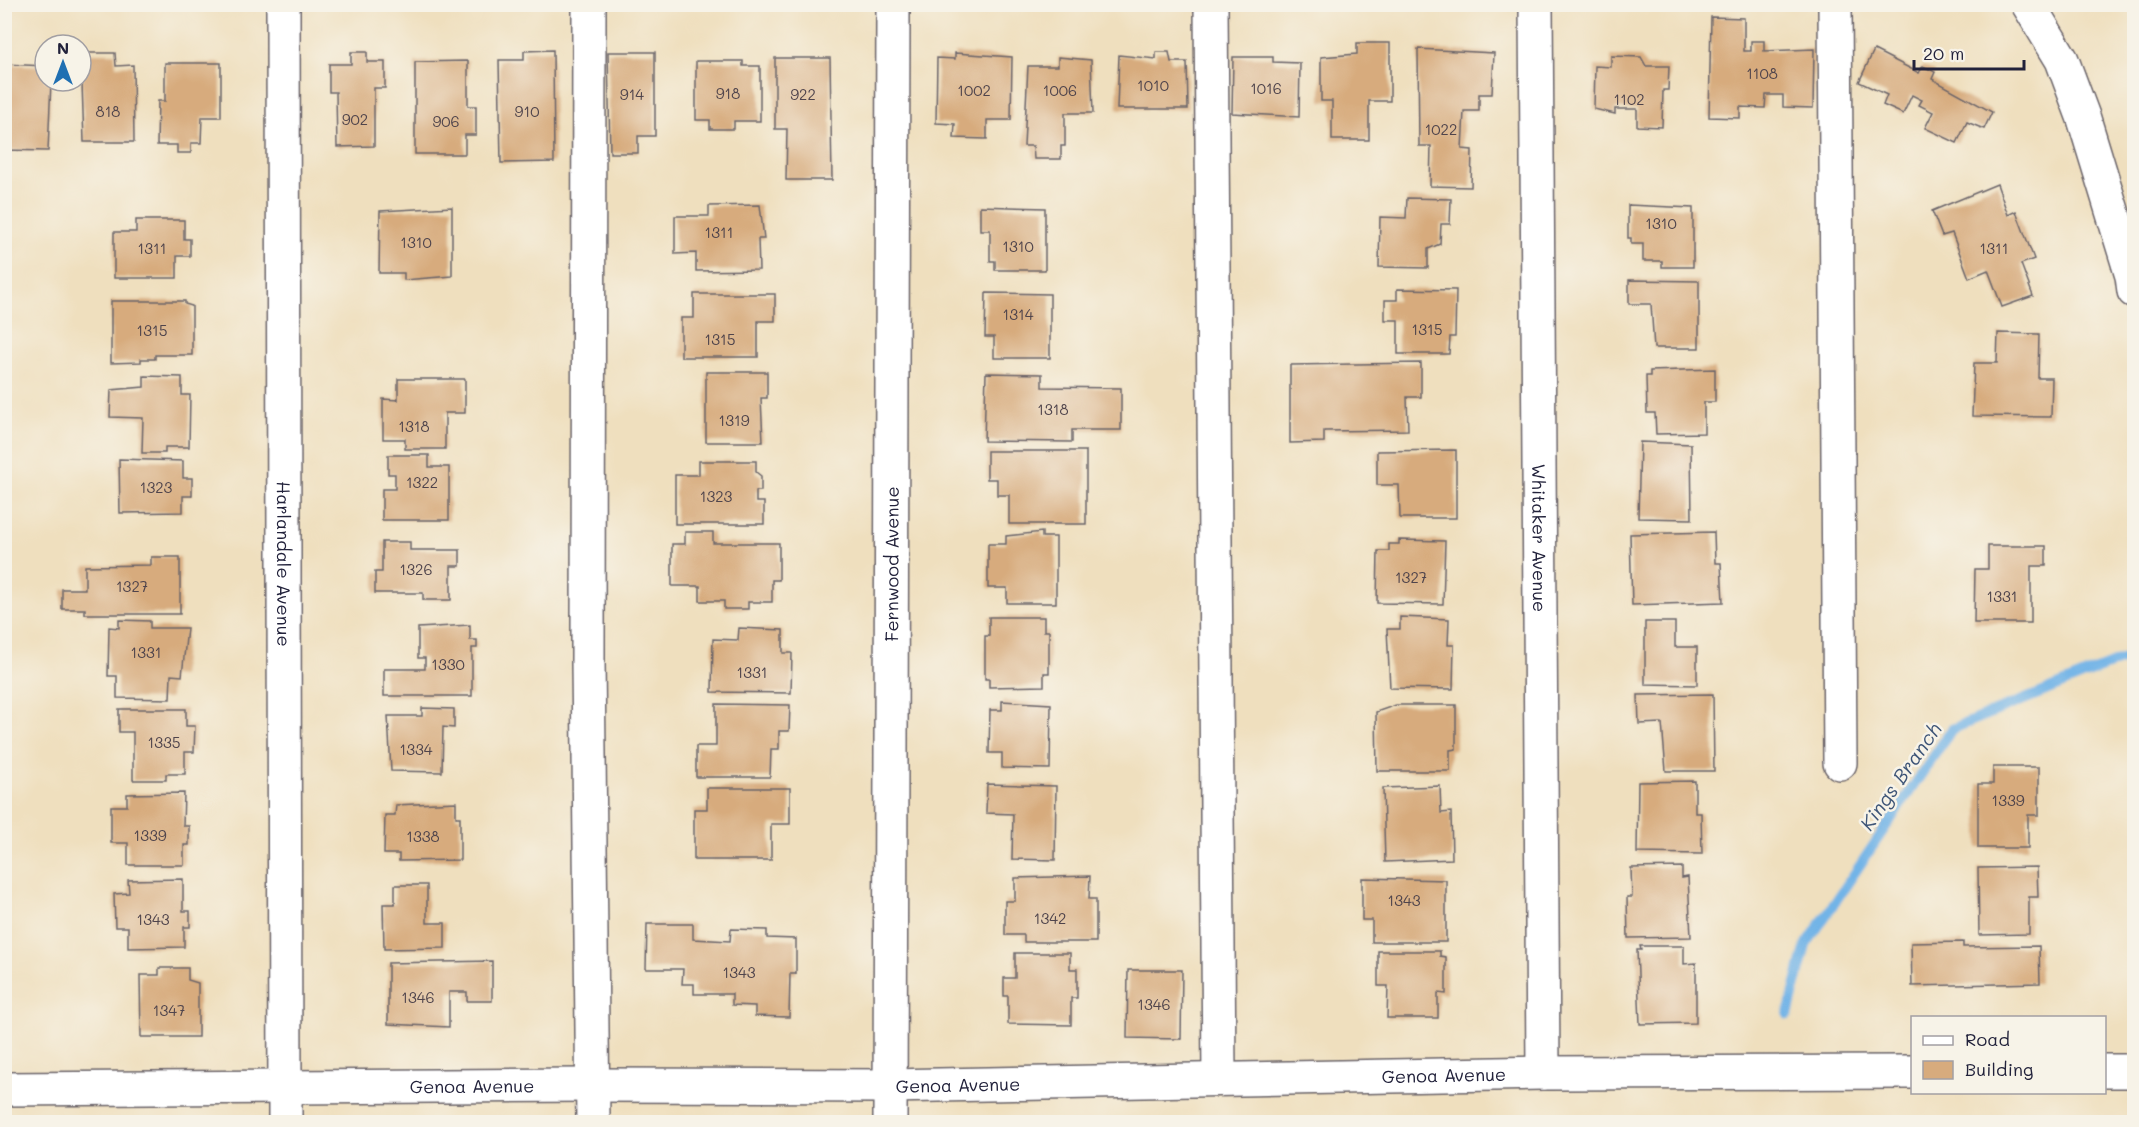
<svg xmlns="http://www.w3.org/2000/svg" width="2139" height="1127" font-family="Mali,sans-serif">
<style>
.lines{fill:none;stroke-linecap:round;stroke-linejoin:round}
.stream{stroke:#72b4e7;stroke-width:10}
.building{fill:#d7ab7d}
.minor-casing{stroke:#6a6469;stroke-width:36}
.minor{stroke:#fff;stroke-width:33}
.labels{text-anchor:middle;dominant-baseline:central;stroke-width:5;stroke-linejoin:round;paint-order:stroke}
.number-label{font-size:15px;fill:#4f444c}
.street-label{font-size:18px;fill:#22223b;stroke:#f7f3e8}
.water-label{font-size:20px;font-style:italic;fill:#3e5577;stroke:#f7f3e8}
</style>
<rect width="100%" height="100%" fill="#f7f3e8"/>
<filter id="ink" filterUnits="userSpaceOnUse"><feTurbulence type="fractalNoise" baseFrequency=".0167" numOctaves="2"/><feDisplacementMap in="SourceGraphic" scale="12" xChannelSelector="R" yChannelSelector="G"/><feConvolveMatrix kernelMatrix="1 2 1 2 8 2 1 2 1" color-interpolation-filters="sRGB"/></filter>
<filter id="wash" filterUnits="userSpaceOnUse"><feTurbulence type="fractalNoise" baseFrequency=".008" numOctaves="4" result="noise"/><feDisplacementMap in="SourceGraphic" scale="24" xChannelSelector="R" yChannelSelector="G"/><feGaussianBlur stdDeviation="1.35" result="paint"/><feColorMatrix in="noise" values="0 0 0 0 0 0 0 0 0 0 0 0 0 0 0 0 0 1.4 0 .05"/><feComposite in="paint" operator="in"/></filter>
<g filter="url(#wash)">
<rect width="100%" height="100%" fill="#efdfbe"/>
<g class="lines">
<polyline class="stream" points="1788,1015 1806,945 1952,729 2134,655"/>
</g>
<g id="blocks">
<g class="building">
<polygon points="1711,17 1744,18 1744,51 1751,51 1751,41 1764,41 1764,51 1814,49 1813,108 1783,107 1783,95 1766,95 1765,108 1740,107 1740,118 1709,117"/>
<polygon points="1357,43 1390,43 1390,101 1369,101 1369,140 1332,140 1332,101 1321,101 1321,57 1357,54"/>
<polygon points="1418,49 1494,53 1492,94 1479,94 1479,111 1464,111 1462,149 1472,150 1471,187 1430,186 1431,146 1419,146"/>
<polygon points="553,50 554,162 501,163 499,60 524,60 524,51"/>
<polygon points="1874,50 1919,73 1923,66 1935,72 1932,79 1992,112 1984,129 1967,122 1957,143 1925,128 1933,112 1919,105 1922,100 1912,95 1903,114 1883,105 1887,95 1859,82"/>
<polygon points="351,52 367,52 367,62 385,62 385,88 374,88 374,146 337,147 336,92 329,92 329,64 351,64"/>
<polygon points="608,52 655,52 655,136 638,136 638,153 610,153"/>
<polygon points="1156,52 1169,52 1171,62 1187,62 1188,109 1117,109 1119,55 1156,59"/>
<polygon points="81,53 115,53 116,66 133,65 134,142 84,142"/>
<polygon points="955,53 1012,57 1011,120 987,120 987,139 954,138 955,124 936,123 937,58 955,59"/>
<polygon points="1611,56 1641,57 1646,66 1669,66 1668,90 1663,90 1662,127 1637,126 1637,109 1615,109 1615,114 1594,109 1595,66 1611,67"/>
<polygon points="1058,57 1091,60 1093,113 1065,113 1065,146 1061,146 1061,159 1034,159 1033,146 1024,146 1028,66 1058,66"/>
<polygon points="1233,57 1273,57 1273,62 1300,63 1299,117 1232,113"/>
<polygon points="775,58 830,58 832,180 786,180 787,129 775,129"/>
<polygon points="468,61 468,106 476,106 476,135 465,135 465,154 415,154 415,62"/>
<polygon points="696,61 743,61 743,66 760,66 760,121 734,121 734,129 710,129 710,120 696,120"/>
<polygon points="165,63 221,63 221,117 202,117 201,143 191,143 191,153 177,153 177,145 157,145 158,101 165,101"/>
<polygon points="4,64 45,66 45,81 51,81 48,151 4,150"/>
<polygon points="1997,184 2008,215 2016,211 2034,259 2021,264 2033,296 2002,307 1988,270 1969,278 1952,233 1942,236 1932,211"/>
<polygon points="1407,198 1451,199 1450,224 1441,224 1440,244 1428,249 1428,268 1379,267 1380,217 1406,218"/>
<polygon points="760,205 764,239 758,239 759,270 696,271 696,253 675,254 675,216 709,216 709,206"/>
<polygon points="1628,205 1693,208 1693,267 1662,267 1662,261 1643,261 1643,244 1631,244 1631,238 1628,238"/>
<polygon points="980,206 1045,208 1045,270 995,270 995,261 990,261 990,230 980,230"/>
<polygon points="452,207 452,276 404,280 404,273 379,273 380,211"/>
<polygon points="136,220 184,220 184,239 190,239 190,256 177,256 177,278 114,278 114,232 136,232"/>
<polygon points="1629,280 1699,281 1699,348 1654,348 1651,304 1629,304"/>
<polygon points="1397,289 1456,290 1455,337 1450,337 1449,354 1398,354 1398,320 1385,320 1385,300 1397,300"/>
<polygon points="986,293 1050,294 1050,358 994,358 994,337 985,337"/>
<polygon points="694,294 775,294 775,321 758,321 758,357 681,357 681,318 694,318"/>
<polygon points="111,301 185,301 185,304 192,306 192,355 155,355 155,359 141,359 141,362 111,363"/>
<polygon points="1998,333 2039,334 2038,378 2052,378 2051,417 1972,416 1974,363 1997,363"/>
<polygon points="1421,363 1421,397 1407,397 1408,430 1324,431 1324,442 1290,443 1290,365"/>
<polygon points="1715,369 1715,402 1704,402 1704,433 1656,434 1655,413 1647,413 1646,376 1650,376 1650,371"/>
<polygon points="706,372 767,372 767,398 761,398 763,442 706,442"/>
<polygon points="986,373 1042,374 1042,387 1121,388 1121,430 1072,430 1072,442 984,441"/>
<polygon points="144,376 182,377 182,395 190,395 189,447 165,447 165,453 142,453 143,418 110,417 111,390 144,387"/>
<polygon points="398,379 465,379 465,413 445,413 445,449 405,449 405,439 383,439 383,399 398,400"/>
<polygon points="1640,442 1691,444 1692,519 1638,518"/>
<polygon points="1456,450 1456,518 1400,518 1399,485 1377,485 1377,451"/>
<polygon points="987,451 1086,451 1086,524 1009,524 1009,495 997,495 997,479 987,479"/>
<polygon points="388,455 429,455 429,467 449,467 449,520 382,520 382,489 395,489 395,474 388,474"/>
<polygon points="119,459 183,461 183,478 192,478 192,496 183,496 183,512 120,513"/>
<polygon points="699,461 756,461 756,472 761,476 761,491 756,491 756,502 764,502 764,524 675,524 675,475 699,475"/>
<polygon points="685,532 713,532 713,543 779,543 779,580 772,580 772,602 748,602 748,609 724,609 724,601 700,601 700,586 672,586 672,544 685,544"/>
<polygon points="1042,532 1042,537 1056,537 1056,603 1007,603 1007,588 988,588 988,544 1006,544 1006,536"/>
<polygon points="1714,532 1715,563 1721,563 1723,602 1632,605 1630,534"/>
<polygon points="1399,540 1445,541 1443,604 1377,603 1378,551 1389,551 1389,544 1399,544"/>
<polygon points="382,542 410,542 410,550 460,550 460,566 451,566 451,600 423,600 423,593 375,593 375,572 382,572"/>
<polygon points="1988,546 2046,546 2046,566 2031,566 2031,623 1974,623 1975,569 1988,569"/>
<polygon points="151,557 180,557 180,614 85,614 85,609 62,609 62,589 85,589 85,566 151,565"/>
<polygon points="989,617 1044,617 1044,631 1049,631 1049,673 1044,673 1044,686 989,687 989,679 985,679 985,636 989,636"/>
<polygon points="1400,617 1449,619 1448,645 1454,645 1453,689 1390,688 1387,629 1400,629"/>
<polygon points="119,620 150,621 150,628 187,628 182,676 171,675 170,699 117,698 117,676 108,676 109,627 119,628"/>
<polygon points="1645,622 1675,622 1675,647 1697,647 1697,685 1645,684"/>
<polygon points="470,625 470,640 477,640 477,648 472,648 472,696 384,696 384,669 425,669 425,658 418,658 418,628"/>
<polygon points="739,628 783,630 783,653 792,653 791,693 712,692 713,639 738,640"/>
<polygon points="1713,694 1714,771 1666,771 1662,723 1639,724 1638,695"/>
<polygon points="1002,701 1051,704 1050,769 1002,768 1002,753 989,753 990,710 1002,710"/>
<polygon points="716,704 790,705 789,731 779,731 779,749 771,749 770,777 696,777 696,746 716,746"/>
<polygon points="1396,705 1456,705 1456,749 1450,750 1450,771 1377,771 1376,712"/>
<polygon points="422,708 454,709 454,728 443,727 442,772 391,771 388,716 422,716"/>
<polygon points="119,709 186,709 186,726 195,726 194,752 185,752 185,774 166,774 166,780 133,780 133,732 119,732"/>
<polygon points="1993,767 2039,767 2039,815 2028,815 2028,848 1978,848 1978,784 1993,784"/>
<polygon points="1695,781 1695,813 1701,813 1702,854 1637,853 1638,782"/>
<polygon points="987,784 1056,786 1055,860 1012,859 1013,814 986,813"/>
<polygon points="1440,786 1441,813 1451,812 1452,859 1385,862 1383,788"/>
<polygon points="707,788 790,788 790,824 771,824 771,860 694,860 694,809 707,809"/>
<polygon points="184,793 183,826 189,826 189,845 184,845 184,865 128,865 128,843 111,843 111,806 127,806 127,794"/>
<polygon points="456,802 456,817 460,817 460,860 399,861 399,854 384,854 385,815 395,815 396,805"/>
<polygon points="1682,867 1682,878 1688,877 1691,937 1628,938 1627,897 1632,897 1631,868"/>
<polygon points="2037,867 2038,897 2029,897 2029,934 1979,935 1978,868"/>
<polygon points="1090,876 1089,899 1096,899 1096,942 1024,942 1024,935 1005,935 1005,901 1015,901 1015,878"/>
<polygon points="1362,878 1446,880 1446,942 1372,942 1372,920 1362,920"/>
<polygon points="183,879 183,911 190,911 190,927 184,927 184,947 128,948 128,927 115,927 114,894 129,893 128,880"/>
<polygon points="395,885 427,885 427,923 445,923 445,948 384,949 383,904 395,904"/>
<polygon points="647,924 693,924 693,939 730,941 731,929 767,930 767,938 796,939 796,974 790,974 789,1017 755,1016 755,1006 732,1005 732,994 694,994 694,984 682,984 683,969 646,969"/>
<polygon points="1963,942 1963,947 2039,946 2040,983 1912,986 1911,943"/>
<polygon points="1640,946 1684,946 1684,964 1696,963 1696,1023 1640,1024 1637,950 1641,950"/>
<polygon points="1378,951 1440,951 1440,956 1446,957 1446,994 1438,993 1438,1018 1387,1018 1388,986 1378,986"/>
<polygon points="1015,953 1070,953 1070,969 1077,969 1077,998 1071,998 1071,1025 1008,1024 1008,996 1004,996 1004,978 1015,978"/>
<polygon points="492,961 492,1001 467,1001 467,992 449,992 449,1027 388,1024 388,963"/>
<polygon points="159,968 188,968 188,980 198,983 198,1037 141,1037 140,975 159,975"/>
<polygon points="1128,970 1182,970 1181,1039 1127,1038"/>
</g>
</g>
</g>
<g filter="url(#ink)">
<use href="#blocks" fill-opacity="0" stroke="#6a6469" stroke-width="1.5"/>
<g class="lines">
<g class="minor-casing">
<g id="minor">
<path id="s1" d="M283,4l2,1118"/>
<polyline points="589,4 588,661 593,1122"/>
<polyline points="1211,4 1219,1079"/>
<path id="s2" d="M1536,4l7,1069"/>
<polyline points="1835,4 1840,763"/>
<polyline points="2028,4 2062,60 2084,119 2132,276 2134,291"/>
<polyline points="2104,1071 2134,1071"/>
<path id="s3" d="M4,1089l588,-4 298,1 653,-13 369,-1"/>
<path id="s4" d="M890,1122l3,-1118"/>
</g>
</g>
<use href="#minor" class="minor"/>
</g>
</g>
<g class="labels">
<g class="number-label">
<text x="1762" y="73">1108</text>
<text x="1153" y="85">1010</text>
<text x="1266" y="88">1016</text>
<text x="974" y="90">1002</text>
<text x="1060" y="90">1006</text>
<text x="728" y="93">918</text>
<text x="632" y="94">914</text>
<text x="803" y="94">922</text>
<text x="1629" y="99">1102</text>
<text x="108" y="111">818</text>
<text x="527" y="111">910</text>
<text x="355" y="119">902</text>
<text x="446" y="121">906</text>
<text x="1441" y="129">1022</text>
<text x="1661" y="223">1310</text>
<text x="719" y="232">1311</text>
<text x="416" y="242">1310</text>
<text x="1018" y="246">1310</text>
<text x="152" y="248">1311</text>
<text x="1994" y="248">1311</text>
<text x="1018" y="314">1314</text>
<text x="1427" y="329">1315</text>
<text x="152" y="330">1315</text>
<text x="720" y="339">1315</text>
<text x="1053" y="409">1318</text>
<text x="734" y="420">1319</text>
<text x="414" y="426">1318</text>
<text x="422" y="482">1322</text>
<text x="156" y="487">1323</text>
<text x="716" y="496">1323</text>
<text x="416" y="569">1326</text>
<text x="1411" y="577">1327</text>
<text x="132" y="586">1327</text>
<text x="2002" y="596">1331</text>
<text x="146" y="652">1331</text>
<text x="448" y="664">1330</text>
<text x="752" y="672">1331</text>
<text x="164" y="742">1335</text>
<text x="416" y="749">1334</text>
<text x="2008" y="800">1339</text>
<text x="150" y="835">1339</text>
<text x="423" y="836">1338</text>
<text x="1404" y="900">1343</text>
<text x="1050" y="918">1342</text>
<text x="153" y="919">1343</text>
<text x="739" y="972">1343</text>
<text x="418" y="997">1346</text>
<text x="1154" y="1004">1346</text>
<text x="169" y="1010">1347</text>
</g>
<g class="street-label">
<text stroke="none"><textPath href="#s2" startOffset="534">Whitaker Avenue</textPath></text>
<text stroke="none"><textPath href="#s1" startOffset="560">Harlandale Avenue</textPath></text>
<text stroke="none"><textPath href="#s4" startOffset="558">Fernwood Avenue</textPath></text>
<text stroke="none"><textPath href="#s3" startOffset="1440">Genoa Avenue</textPath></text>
<text stroke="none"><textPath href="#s3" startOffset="954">Genoa Avenue</textPath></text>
<text stroke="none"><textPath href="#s3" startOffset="468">Genoa Avenue</textPath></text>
</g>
<g class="water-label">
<text transform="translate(1900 776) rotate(-55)">Kings Branch</text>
</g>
</g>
<rect width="2139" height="1127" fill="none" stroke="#f7f3e8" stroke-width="24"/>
<rect x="1911" y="1016" width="195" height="78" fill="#f7f3e8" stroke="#a29fa3" stroke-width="1.5"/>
<rect x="1923" y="1036" width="30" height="9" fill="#ffffff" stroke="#a29fa3" stroke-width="1.5"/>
<text x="1965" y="1046" font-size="18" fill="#22223b">Road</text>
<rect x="1923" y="1061" width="30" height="18" fill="#d7ab7d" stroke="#a29fa3" stroke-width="1.5"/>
<text x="1965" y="1076" font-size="18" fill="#22223b">Building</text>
<g transform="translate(63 63)"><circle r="28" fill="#f7f3e8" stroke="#a29fa3" stroke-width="1.5"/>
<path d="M0-4.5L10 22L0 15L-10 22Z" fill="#1f6fb2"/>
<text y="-9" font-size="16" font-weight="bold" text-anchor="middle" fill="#22223b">N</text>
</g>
<path d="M1914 60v9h110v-9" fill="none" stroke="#22223b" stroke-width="3"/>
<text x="1923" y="60" font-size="18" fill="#22223b" stroke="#f7f3e8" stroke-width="4.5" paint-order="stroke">20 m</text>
</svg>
